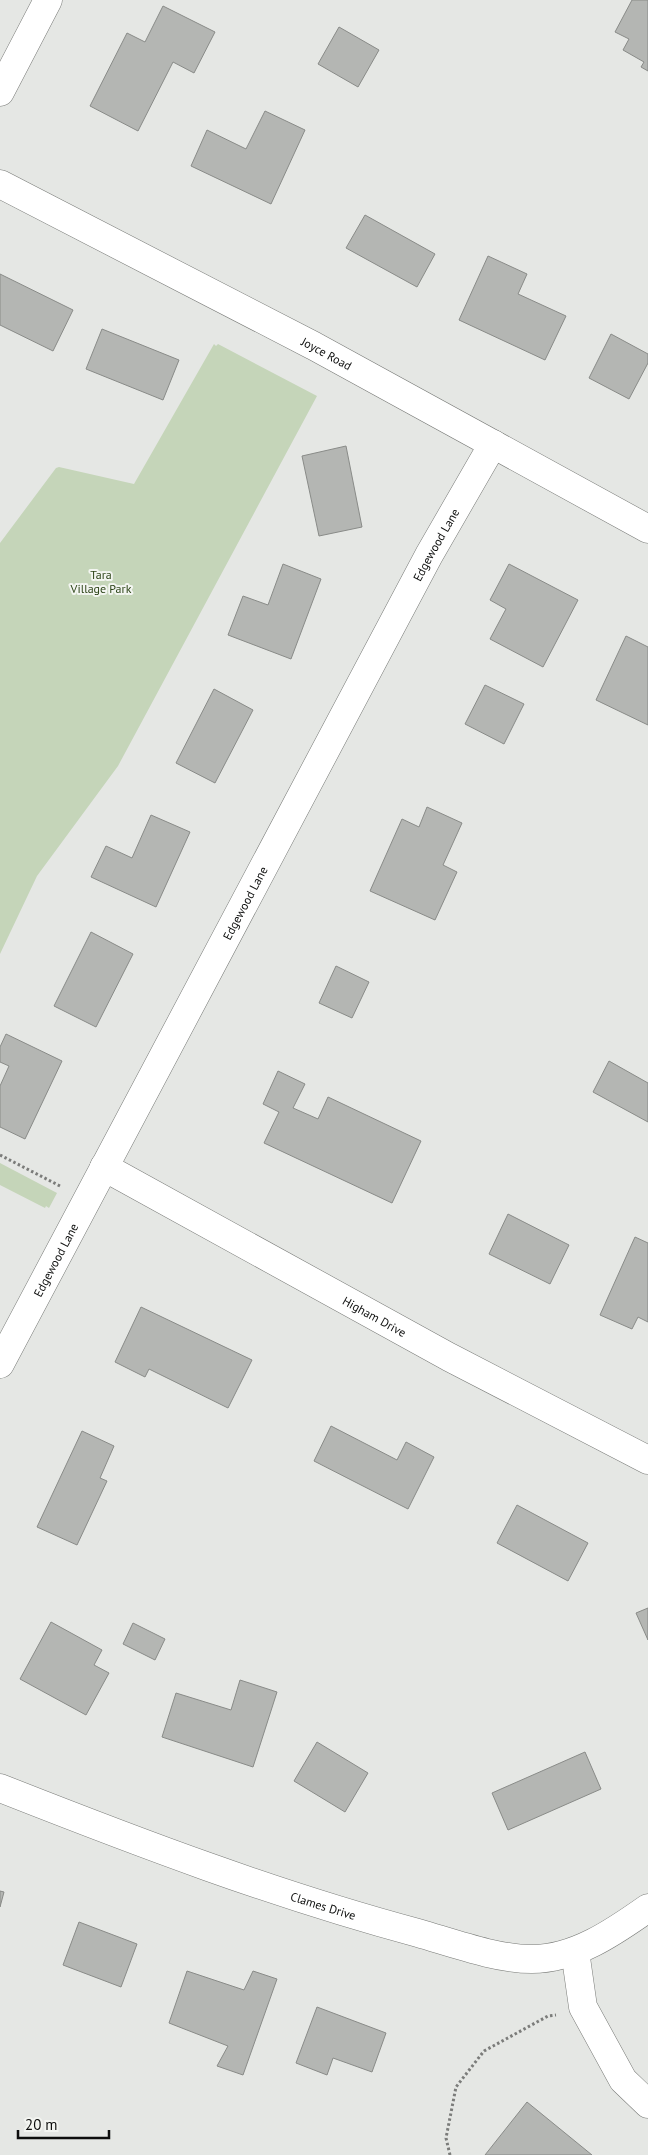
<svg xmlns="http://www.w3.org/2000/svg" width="648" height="2155" font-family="'PT Sans',sans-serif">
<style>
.green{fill:#c5d5b9}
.building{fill:#b4b6b3;stroke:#898b88}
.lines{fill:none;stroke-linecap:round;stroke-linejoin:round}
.minor-casing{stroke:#787a77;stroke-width:29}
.path{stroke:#7b7c7a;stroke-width:3;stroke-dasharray:2.5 2.5;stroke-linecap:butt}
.minor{stroke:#fff;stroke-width:28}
.labels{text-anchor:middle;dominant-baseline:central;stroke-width:4;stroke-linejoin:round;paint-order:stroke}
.street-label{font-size:12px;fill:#0d0e0d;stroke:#f3f5f1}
.park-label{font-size:12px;fill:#2c4417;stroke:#f3f5f1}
</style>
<rect width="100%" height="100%" fill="#e5e7e4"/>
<g class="green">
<polygon points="214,344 216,346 218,344 317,396 118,766 37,876 0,954 0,543 56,468 59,467 134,484"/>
<polygon points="0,1163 57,1193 49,1208 46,1206 45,1208 0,1185"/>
</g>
<g class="building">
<polygon points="632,0 648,0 648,71 641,67 644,62 623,50 629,39 615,32"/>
<polygon points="163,6 215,32 194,73 173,62 138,131 90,106 127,33 145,42"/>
<polygon points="339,27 379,50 358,87 318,64"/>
<polygon points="265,111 305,130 271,204 191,166 207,130 246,149"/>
<polygon points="365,215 435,254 417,287 346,248"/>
<polygon points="488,256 527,274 518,294 566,316 545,360 459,320"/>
<polygon points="0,274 73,310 53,351 0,325"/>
<polygon points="102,329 179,360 163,400 86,369"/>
<polygon points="611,334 648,354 648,363 629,399 589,378"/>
<polygon points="346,446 362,527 319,536 302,456"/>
<polygon points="283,564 321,579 291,659 228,635 243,596 268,605"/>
<polygon points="509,564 578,600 543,667 490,639 506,609 490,600"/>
<polygon points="626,636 648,647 648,725 596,700"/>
<polygon points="485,685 524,704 504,744 465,724"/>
<polygon points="214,689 253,710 215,783 176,763"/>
<polygon points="427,807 462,823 443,865 457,872 435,920 370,891 402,819 419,827"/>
<polygon points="151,815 190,832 156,907 91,877 106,846 132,858"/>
<polygon points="91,932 133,954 96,1027 54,1006"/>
<polygon points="336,966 369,982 352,1018 319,1003"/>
<polygon points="6,1034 62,1061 25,1139 0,1127 0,1086 9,1066 0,1062 0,1047"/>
<polygon points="609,1061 648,1083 648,1122 593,1092"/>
<polygon points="278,1071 305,1084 293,1108 318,1119 328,1097 421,1141 392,1203 264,1143 279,1112 263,1104"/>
<polygon points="508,1214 569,1245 550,1284 489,1254"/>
<polygon points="635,1237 648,1243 648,1322 638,1317 632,1329 600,1315"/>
<polygon points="141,1307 252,1360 228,1408 149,1369 145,1377 115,1362"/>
<polygon points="331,1426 397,1460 406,1442 434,1457 408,1509 314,1461"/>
<polygon points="82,1431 114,1446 100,1478 107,1481 77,1545 37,1527"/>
<polygon points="517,1505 588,1543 568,1581 497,1543"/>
<polygon points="648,1608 648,1640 636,1613"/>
<polygon points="51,1622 102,1650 94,1665 109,1673 86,1715 20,1679"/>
<polygon points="133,1623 165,1639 155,1660 123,1644"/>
<polygon points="240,1680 277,1692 253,1767 162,1737 176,1693 231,1710"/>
<polygon points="317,1742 368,1773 345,1812 294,1781"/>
<polygon points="585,1752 601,1789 508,1830 492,1793"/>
<polygon points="0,1891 4,1892 0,1907"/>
<polygon points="79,1922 137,1944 121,1987 63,1965"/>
<polygon points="187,1971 244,1990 253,1971 277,1979 243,2075 217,2066 228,2046 169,2023"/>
<polygon points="317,2007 386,2033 372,2072 333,2058 327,2075 296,2063"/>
<polygon points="527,2102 592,2155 485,2155"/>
</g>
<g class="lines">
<g class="minor-casing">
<g id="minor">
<polyline points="0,92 48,0"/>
<path id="s1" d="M0,184l314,162 334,183"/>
<path id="s2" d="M104,1167l345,190 199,103"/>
<path id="s3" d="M0,1364l429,-809 64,-111"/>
<path id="s4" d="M0,1788c137,54 276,107 418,145 35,10 78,26 114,26 43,0 82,-27 116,-51"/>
<polyline points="575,1951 583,2007 623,2080 648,2104"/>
</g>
</g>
<g class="path">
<polyline points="0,1155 62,1187"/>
<polyline points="450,2155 446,2138 456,2087 484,2051 548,2016 556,2015"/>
</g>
<use href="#minor" class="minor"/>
</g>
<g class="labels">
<g class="street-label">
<text stroke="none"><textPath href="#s1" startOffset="368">Joyce Road</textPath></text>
<text stroke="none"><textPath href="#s3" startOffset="928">Edgewood Lane</textPath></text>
<text stroke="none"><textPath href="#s3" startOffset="522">Edgewood Lane</textPath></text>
<text stroke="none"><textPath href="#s3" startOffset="118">Edgewood Lane</textPath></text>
<text stroke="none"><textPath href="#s2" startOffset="309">Higham Drive</textPath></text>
<text stroke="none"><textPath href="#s4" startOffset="344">Clames Drive</textPath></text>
</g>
<g class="park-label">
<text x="101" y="574">Tara<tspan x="101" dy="14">Village Park</tspan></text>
</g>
</g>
<path d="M18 2130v8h91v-8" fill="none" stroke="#0d0e0d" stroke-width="2.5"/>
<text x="25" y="2130" font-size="15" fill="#0d0e0d" stroke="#f3f5f1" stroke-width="4" paint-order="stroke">20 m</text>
</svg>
